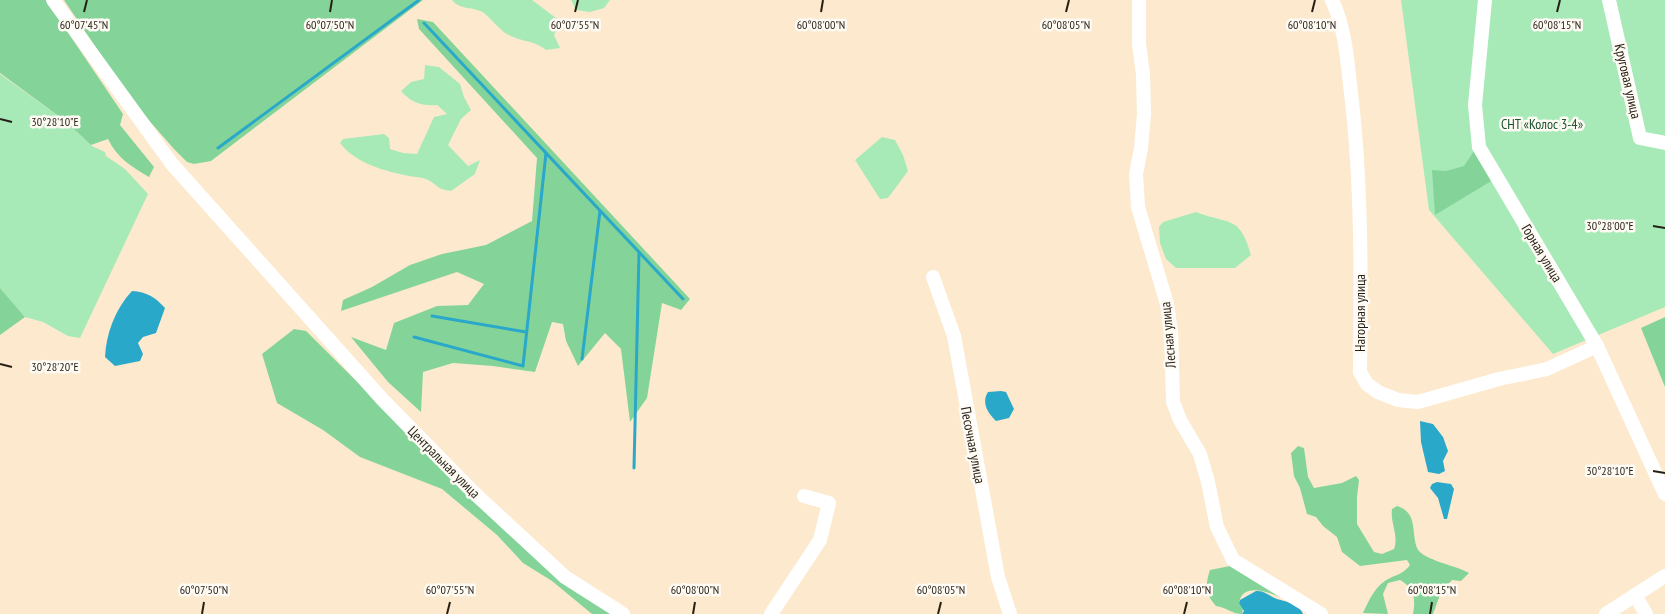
<svg xmlns="http://www.w3.org/2000/svg" width="1665" height="614" font-family="'PT Sans Narrow',sans-serif">
<style>
.green{fill:#a7eab8}
.forest{fill:#84d49a}
.water{fill:#2aa8c9}
.lines{fill:none;stroke-linecap:round;stroke-linejoin:round}
.stream{stroke:#2aa8c9;stroke-width:3}
.minor{stroke:#fff;stroke-width:14}
.ticks{fill:none;stroke:#261f14;stroke-width:2}
.labels{text-anchor:middle;dominant-baseline:central;stroke-width:5;stroke-linejoin:round;paint-order:stroke}
.street-label{font-size:14px;fill:#261f14;stroke:#fefaf4}
.park-label{font-size:14px;fill:#1a542f;stroke:#fefaf4}
.ticks-label{font-size:12px;text-anchor:middle;fill:#261f14;stroke:#fefaf4;stroke-width:5;stroke-linejoin:round;paint-order:stroke}
</style>
<rect width="100%" height="100%" fill="#fdeace"/>
<g class="green">
<path d="M452,0h80l28,21 -6,14 6,13 -14,2c-14,-11 -24,-7 -39,-16 -9,-5 -20,-21 -27,-23 -10,-4 -21,-2 -28,-11z"/>
<polygon points="571,0 610,0 604,8 590,12 576,10"/>
<polygon points="1401,0 1665,0 1665,307 1553,354 1429,210"/>
<path d="M425,65l14,2 21,17 4,13 7,13 -10,9 -13,26 20,21 12,-6 -5,14 -24,17c-15,-2 -12,-5 -23,-11 -5,-3 -14,-3 -19,-4 -24,-5 -53,-12 -69,-33l3,-4 41,-5 5,4 1,11 13,4 14,1 17,-37 13,-3 -10,-9c-16,1 -25,-2 -36,-14l10,-9 13,-3z"/>
<polygon points="0,74 64,120 92,146 105,152 106,156 125,169 148,194 80,338 68,336 43,322 25,317 0,288"/>
<polygon points="882,137 895,140 903,155 908,171 888,198 880,199 855,160"/>
<path d="M1196,212c34,13 44,3 55,43l-16,13h-59l-10,-9 -6,-16 -1,-16 4,-5z"/>
</g>
<g class="forest">
<path d="M0,0h46l77,114 -3,11 34,42 -5,10c-17,-10 -32,-19 -41,-38l-17,6 -27,-25 -64,-47z"/>
<polygon points="64,0 423,0 211,161 194,164 187,162 174,149 131,100"/>
<polygon points="417,19 433,22 690,299 681,310 662,303 647,398 630,422 621,349 605,333 578,366 566,341 563,324 552,322 535,372 493,366 453,363 423,372 421,412 388,382 351,337 386,350 394,323 437,306 468,305 484,284 457,272 341,311 343,300 372,287 410,265 442,254 486,245 532,221 537,158 419,29"/>
<polygon points="1474,151 1493,180 1435,215 1432,170 1446,171 1464,166"/>
<polygon points="0,288 25,317 0,335"/>
<polygon points="1665,317 1665,387 1641,328"/>
<polygon points="294,329 306,331 478,502 613,614 592,614 552,581 523,563 497,535 442,489 360,457 323,430 277,403 262,354"/>
<path d="M1298,446l6,2 4,29 6,11 28,-5 14,-7 3,4 -2,17v27l17,28 8,2 12,-5c5,-14 -4,-26 -2,-40l5,-3c21,7 14,24 20,42 5,12 41,18 52,25l-8,8 -9,-1 -11,12 -8,22h-20c3,-16 1,-26 -13,-34l-12,3 -5,11 5,20 -25,-1c6,-13 13,-29 27,-35 9,-4 14,-5 20,-13l-3,-5 -47,6 -18,-14 -5,-15 -14,-11 -7,-9 -9,-3 -7,-26 -6,-12 -3,-23z"/>
<path d="M1230,566l60,34c-12,-3 -47,-22 -51,3l4,5 -1,6c-10,0 -16,-7 -26,-8 -11,-12 -11,-21 -6,-36z"/>
</g>
<g class="water">
<path d="M132,291c15,1 23,6 33,17l-9,25 -13,4 -5,6 5,11 -3,7 -25,5 -10,-9c1,-23 10,-48 27,-66z"/>
<path d="M1001,391l5,1 8,17 -5,9 -13,3c-8,-8 -15,-18 -8,-29z"/>
<polygon points="1420,421 1433,424 1443,437 1448,451 1443,461 1445,471 1439,474 1428,472 1421,442"/>
<polygon points="1437,482 1451,484 1454,489 1447,519 1444,519 1438,498 1430,488 1432,484"/>
<path d="M1256,591c9,-1 14,6 21,8 9,3 22,4 26,15h-61l2,-3 -5,-8 1,-3z"/>
</g>
<g class="lines">
<g class="stream">
<polyline points="424,23 683,299"/>
<polyline points="218,148 419,0"/>
<polyline points="432,316 526,332"/>
<polyline points="414,337 523,366 546,153"/>
<polyline points="582,359 600,211"/>
<polyline points="634,468 639,253"/>
</g>
<g class="minor">
<polyline points="53,0 172,164 382,399 472,491 565,577 623,614"/>
<polyline points="1139,0 1139,44 1143,74 1144,114 1141,148 1136,174 1138,207 1167,304 1171,331 1173,402 1180,420 1200,454 1208,482 1217,527 1233,560 1321,614"/>
<path d="M1332,0c14,31 15,60 19,93 11,93 10,185 9,279l7,12 11,8 20,8 20,2 81,-23 48,-10 50,-23"/>
<polyline points="1485,0 1475,105 1479,147 1597,346 1665,494"/>
<polyline points="1609,0 1640,138 1665,143"/>
<polyline points="933,277 954,336 998,577 1010,614"/>
<polyline points="1635,595 1646,614"/>
<polyline points="771,614 820,540 829,503 804,496"/>
<polyline points="1606,614 1665,576"/>
</g>
</g>
<path class="ticks" d="M84,12l3,-12M330,12l2,-12M575,12l3,-12M821,12l2,-12M1066,12l3,-12M1312,12l3,-12M1557,12l3,-12M0,119l12,3M1653,226l12,2M0,364l12,3M1653,471l12,2M202,614l2,-12M447,614l3,-12M693,614l2,-12M938,614l3,-12M1184,614l3,-12M1430,614l2,-12"/>
<g class="labels">
<g class="street-label">
<text transform="translate(1628 81) rotate(77)">Круговая улица</text>
<text transform="translate(1542 253) rotate(59)">Горная улица</text>
<text transform="translate(1360 313) rotate(-90)">Нагорная улица</text>
<text transform="translate(1168 335) rotate(-95)">Лесная улица</text>
<text transform="translate(973 445) rotate(79)">Песочная улица</text>
<text transform="translate(444 462) rotate(45)">Центральная улица</text>
</g>
<g class="park-label">
<text x="1542" y="124">СНТ «Колос 3-4»</text>
</g>
</g>
<g class="ticks-label">
<text x="84" y="29">60°07'45"N</text>
<text x="330" y="29">60°07'50"N</text>
<text x="575" y="29">60°07'55"N</text>
<text x="821" y="29">60°08'00"N</text>
<text x="1066" y="29">60°08'05"N</text>
<text x="1312" y="29">60°08'10"N</text>
<text x="1557" y="29">60°08'15"N</text>
<text x="55" y="126">30°28'10"E</text>
<text x="1610" y="230">30°28'00"E</text>
<text x="55" y="371">30°28'20"E</text>
<text x="1610" y="475">30°28'10"E</text>
<text x="204" y="594">60°07'50"N</text>
<text x="450" y="594">60°07'55"N</text>
<text x="695" y="594">60°08'00"N</text>
<text x="941" y="594">60°08'05"N</text>
<text x="1187" y="594">60°08'10"N</text>
<text x="1432" y="594">60°08'15"N</text>
</g>
</svg>
